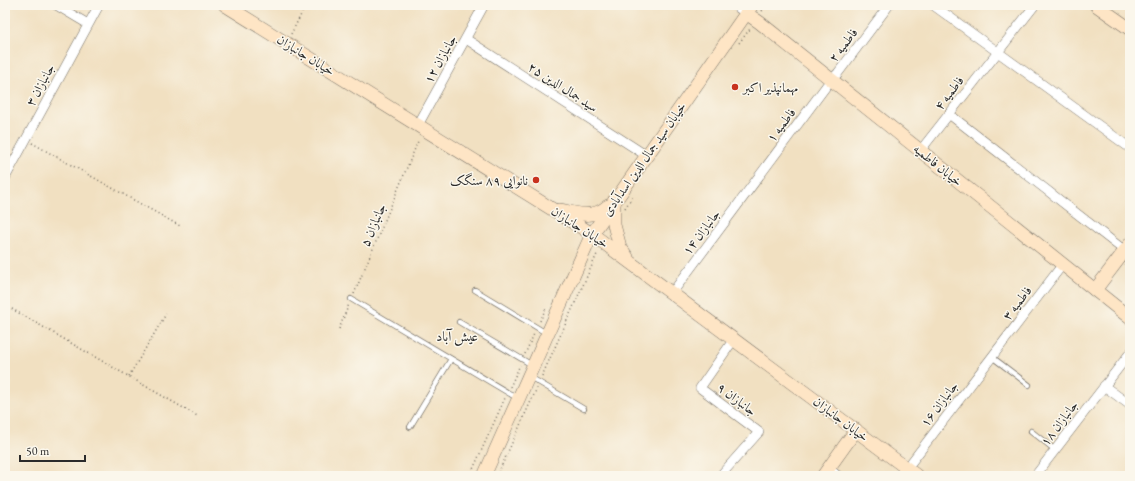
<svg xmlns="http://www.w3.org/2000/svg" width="1135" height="481" font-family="'EB Garamond',Amiri,serif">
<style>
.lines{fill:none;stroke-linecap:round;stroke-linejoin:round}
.lane-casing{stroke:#706a60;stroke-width:6}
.street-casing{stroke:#706a60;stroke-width:10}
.secondary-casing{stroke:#706a60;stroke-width:14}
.path{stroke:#706a60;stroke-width:1.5;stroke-dasharray:1 3;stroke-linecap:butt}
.lane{stroke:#fff;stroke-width:4.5}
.street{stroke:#fff;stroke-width:9}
.secondary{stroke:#fee5c5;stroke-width:13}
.poi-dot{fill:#c8321e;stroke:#fbf7ec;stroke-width:1.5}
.labels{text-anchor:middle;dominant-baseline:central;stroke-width:3;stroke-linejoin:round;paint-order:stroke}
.street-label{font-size:13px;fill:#2b2b2b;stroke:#fbf7ec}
.poi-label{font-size:13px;fill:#2b2b2b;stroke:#fbf7ec;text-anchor:start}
.neighbourhood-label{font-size:14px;fill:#2b2b2b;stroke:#fbf7ec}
</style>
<rect width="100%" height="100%" fill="#fbf7ec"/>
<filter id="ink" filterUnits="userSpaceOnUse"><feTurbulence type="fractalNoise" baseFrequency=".025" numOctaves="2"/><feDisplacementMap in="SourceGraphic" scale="8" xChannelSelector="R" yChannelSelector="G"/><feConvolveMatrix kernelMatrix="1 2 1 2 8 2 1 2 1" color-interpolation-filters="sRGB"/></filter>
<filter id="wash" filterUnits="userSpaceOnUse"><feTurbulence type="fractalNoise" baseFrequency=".012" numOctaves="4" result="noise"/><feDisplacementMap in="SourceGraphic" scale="16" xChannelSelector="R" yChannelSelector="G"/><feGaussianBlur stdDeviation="0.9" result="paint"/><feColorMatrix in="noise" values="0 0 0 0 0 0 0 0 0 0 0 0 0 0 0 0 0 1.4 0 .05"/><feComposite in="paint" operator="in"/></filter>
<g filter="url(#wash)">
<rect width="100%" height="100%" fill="#f1e0c1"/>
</g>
<g filter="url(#ink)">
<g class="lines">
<g class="lane-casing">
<g id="lane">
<polyline points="475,290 546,333"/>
<polyline points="351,299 517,398"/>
<polyline points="459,322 532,365"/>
<polyline points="992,357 1029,385"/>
<polyline points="530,377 584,409"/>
<polyline points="410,427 451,359"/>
<polyline points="1031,431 1055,450"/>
</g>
</g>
<g class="street-casing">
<g id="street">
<polyline points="56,5 88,24"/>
<polyline points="734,5 746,13"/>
<polyline points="933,5 1130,148"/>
<polyline points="466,39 647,156"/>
<polyline points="949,114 1125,251"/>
<polyline points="418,125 484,5"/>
<polyline points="920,151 1035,5"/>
<polyline points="5,178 99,5"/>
<polyline points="672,293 827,85 838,73 889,5"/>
<polyline points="1104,386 1130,405"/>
<polyline points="828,468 838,476"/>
<polyline points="720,476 759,432 700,388 734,339"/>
<polyline points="899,476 907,468 1063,264"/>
<polyline points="1035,476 1130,353"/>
</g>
</g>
<g class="secondary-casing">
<g id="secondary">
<polyline points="225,5 592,234 917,476"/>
<polyline points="1096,5 1130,29"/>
<polyline points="746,13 759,22 1130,318"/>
<polyline points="614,201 614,225 620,247 627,257"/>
<path d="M559,210c19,3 33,10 49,-4"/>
<polyline points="1095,290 1130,244"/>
<polyline points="484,476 592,234 752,5"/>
<polyline points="823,476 856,430"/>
</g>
</g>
<g class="path">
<polyline points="762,11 766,5"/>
<polyline points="291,34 306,5"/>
<polyline points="739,43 750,29"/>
<polyline points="32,143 180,226"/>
<polyline points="625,208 633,196"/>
<polyline points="354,294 419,139"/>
<polyline points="5,305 199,417"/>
<polyline points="540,321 546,308"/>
<polyline points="339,329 349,304"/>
<polyline points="525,354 534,334"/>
<polyline points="129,376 166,314"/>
<polyline points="542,376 598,252"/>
<polyline points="510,387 520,365"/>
<polyline points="470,476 505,398"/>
<polyline points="497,476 537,388"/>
</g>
<use href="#lane" class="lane"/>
<use href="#street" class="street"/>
<use href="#secondary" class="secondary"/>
</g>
</g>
<g class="poi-dot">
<circle cx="735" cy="87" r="4"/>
<circle cx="536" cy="180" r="4"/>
</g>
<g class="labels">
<g class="street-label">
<text transform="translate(843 45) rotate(-53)">فاطمیه ۲</text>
<text transform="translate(306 55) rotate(32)">خیابان جانبازان</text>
<text transform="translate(440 59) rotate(-61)">جانبازان ۱۲</text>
<text transform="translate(40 85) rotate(-62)">جانبازان ۳</text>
<text transform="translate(563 87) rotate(33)">سید جمال الدین ۲۵</text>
<text transform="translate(949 93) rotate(-52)">فاطمیه ۴</text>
<text transform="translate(781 125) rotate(-53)">فاطمیه ۱</text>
<text transform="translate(644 159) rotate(-55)">خیابان سید جمال الدین اسدآبادی</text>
<text transform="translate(938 165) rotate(39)">خیابان فاطمیه</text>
<text transform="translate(373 225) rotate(-67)">جانبازان ۵</text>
<text transform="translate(580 227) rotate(33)">خیابان جانبازان</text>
<text transform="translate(701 232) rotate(-53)">جانبازان ۱۴</text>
<text transform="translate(1017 303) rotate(-52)">فاطمیه ۳</text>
<text transform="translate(737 399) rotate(37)">جانبازان ۹</text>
<text transform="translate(939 404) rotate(-53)">جانبازان ۱۶</text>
<text transform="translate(841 419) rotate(37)">خیابان جانبازان</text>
<text transform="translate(1059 423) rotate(-53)">جانبازان ۱۸</text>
</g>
<g class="poi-label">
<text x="743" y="87">مهمانپذیر اکبر</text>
<text x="528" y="180" text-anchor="end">نانوایی ۸۹ سنگک</text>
</g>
<g class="neighbourhood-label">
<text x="457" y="336">عیش آباد</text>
</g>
</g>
<rect width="1135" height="481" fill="none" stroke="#fbf7ec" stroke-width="20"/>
<path d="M20 455v6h65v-6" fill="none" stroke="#2b2b2b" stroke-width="2"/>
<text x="26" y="455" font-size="12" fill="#2b2b2b" stroke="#fbf7ec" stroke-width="3" paint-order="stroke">50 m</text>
</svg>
